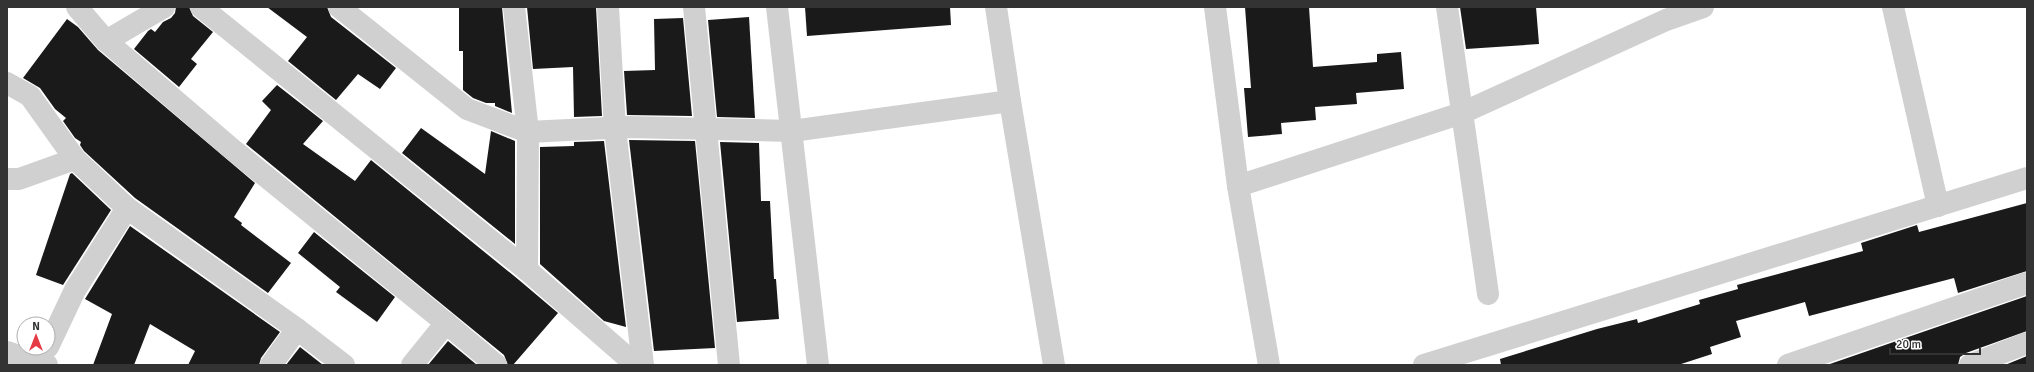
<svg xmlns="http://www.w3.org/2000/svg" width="2034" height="372" font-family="Signika,sans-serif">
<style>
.building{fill:#1a1a1a}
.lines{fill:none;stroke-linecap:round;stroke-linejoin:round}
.minor{stroke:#d0d0d0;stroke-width:22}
</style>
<rect width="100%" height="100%" fill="#fff"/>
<g class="building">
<polygon points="176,7 189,7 193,16 213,32 191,59 197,64 179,87 134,49 148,31 151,29 155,32 163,22 171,18 175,13"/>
<polygon points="267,7 327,7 331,17 396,68 380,89 358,74 336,100 288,61 307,37"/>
<polygon points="459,7 502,7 512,113 495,106 495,103 486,103 473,98 463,90 463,51 459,51"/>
<polygon points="527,7 596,7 602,116 574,117 573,67 533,69"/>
<polygon points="805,7 950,7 951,25 807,36"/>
<polygon points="1245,7 1309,7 1313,67 1377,62 1377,54 1401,52 1404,89 1356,93 1357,104 1315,107 1316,120 1281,123 1282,134 1248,137 1244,88 1251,88"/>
<polygon points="1460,7 1536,7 1539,44 1466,49"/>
<polygon points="749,17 755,118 717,117 708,20"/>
<polygon points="683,18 692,116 627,115 624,71 655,70 654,19"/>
<polygon points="67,19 78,27 98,50 255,183 234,217 242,223 241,225 291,263 268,293 135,198 84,151 80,145 81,142 75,138 63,121 66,118 55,109 40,88 23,78"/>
<polygon points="277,85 323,121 303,144 355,181 371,160 519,280 558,313 513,365 508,365 504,355 246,144 271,110 262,101"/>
<polygon points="421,128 485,174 491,131 515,141 515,244 402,153"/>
<polygon points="629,140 695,141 715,348 654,351"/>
<polygon points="604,141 626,327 604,321 540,264 540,147 574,146 574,142"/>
<polygon points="720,142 759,143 761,201 770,201 774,279 776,279 779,319 737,322"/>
<polygon points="72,173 111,210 63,285 36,275 70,174"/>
<polygon points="2027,203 2027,271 1958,293 1954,278 1809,316 1805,302 1736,321 1741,337 1710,347 1712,354 1678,365 1501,365 1500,359 1597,329 1637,319 1638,323 1700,304 1699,300 1738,289 1737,285 1863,251 1861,243 1917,225 1919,232"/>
<polygon points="130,226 280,332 261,358 259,365 188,365 195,351 150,324 134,365 93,365 112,314 85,299"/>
<polygon points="314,232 395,297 377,322 336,292 340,287 298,253"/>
<polygon points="2027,296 2027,331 1966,353 1960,357 1958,365 1827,365"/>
<polygon points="448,341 477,365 428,365"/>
<polygon points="300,347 323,365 286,365"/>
<polygon points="2027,356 2027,365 2005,365"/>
</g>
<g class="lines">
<g class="minor">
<polyline points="77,7 106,41 232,149 446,323 496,365"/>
<polyline points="201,7 527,270 636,365"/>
<polyline points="339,7 467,109 528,132 629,127 792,131 1010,101"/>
<polyline points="514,7 528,132 527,270"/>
<polyline points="608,7 615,129 643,365"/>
<polyline points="694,7 729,365"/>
<polyline points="777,7 818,365"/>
<polyline points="996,7 1010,101 1054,365"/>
<polyline points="1215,7 1238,186 1269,365"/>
<polyline points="1447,7 1488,294"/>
<polyline points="1893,7 1938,206"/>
<polyline points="106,41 164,7"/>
<polyline points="7,83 30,96 75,159 127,208 297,329 344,365"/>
<polyline points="7,179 19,179 75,159"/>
<polyline points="1238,186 1462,113 1666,20 1703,7"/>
<polyline points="48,347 75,290 127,208"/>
<polyline points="7,352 47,365"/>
<polyline points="271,365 297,329"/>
<polyline points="412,365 446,323"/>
<polyline points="1424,365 2027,178"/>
<polyline points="1788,365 2027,283"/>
<polyline points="1970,365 2027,343"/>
</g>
</g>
<rect width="2034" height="372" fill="none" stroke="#333333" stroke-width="16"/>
<g transform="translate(36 336)"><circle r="19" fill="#ffffff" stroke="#adadad"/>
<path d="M0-3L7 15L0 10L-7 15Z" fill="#e63946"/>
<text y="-6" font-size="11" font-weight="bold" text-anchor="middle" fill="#333333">N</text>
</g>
<path d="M1890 348v6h90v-6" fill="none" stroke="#333333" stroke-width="2"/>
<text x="1896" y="348" font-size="12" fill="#333333" stroke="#ffffff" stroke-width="3" paint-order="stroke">20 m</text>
</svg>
